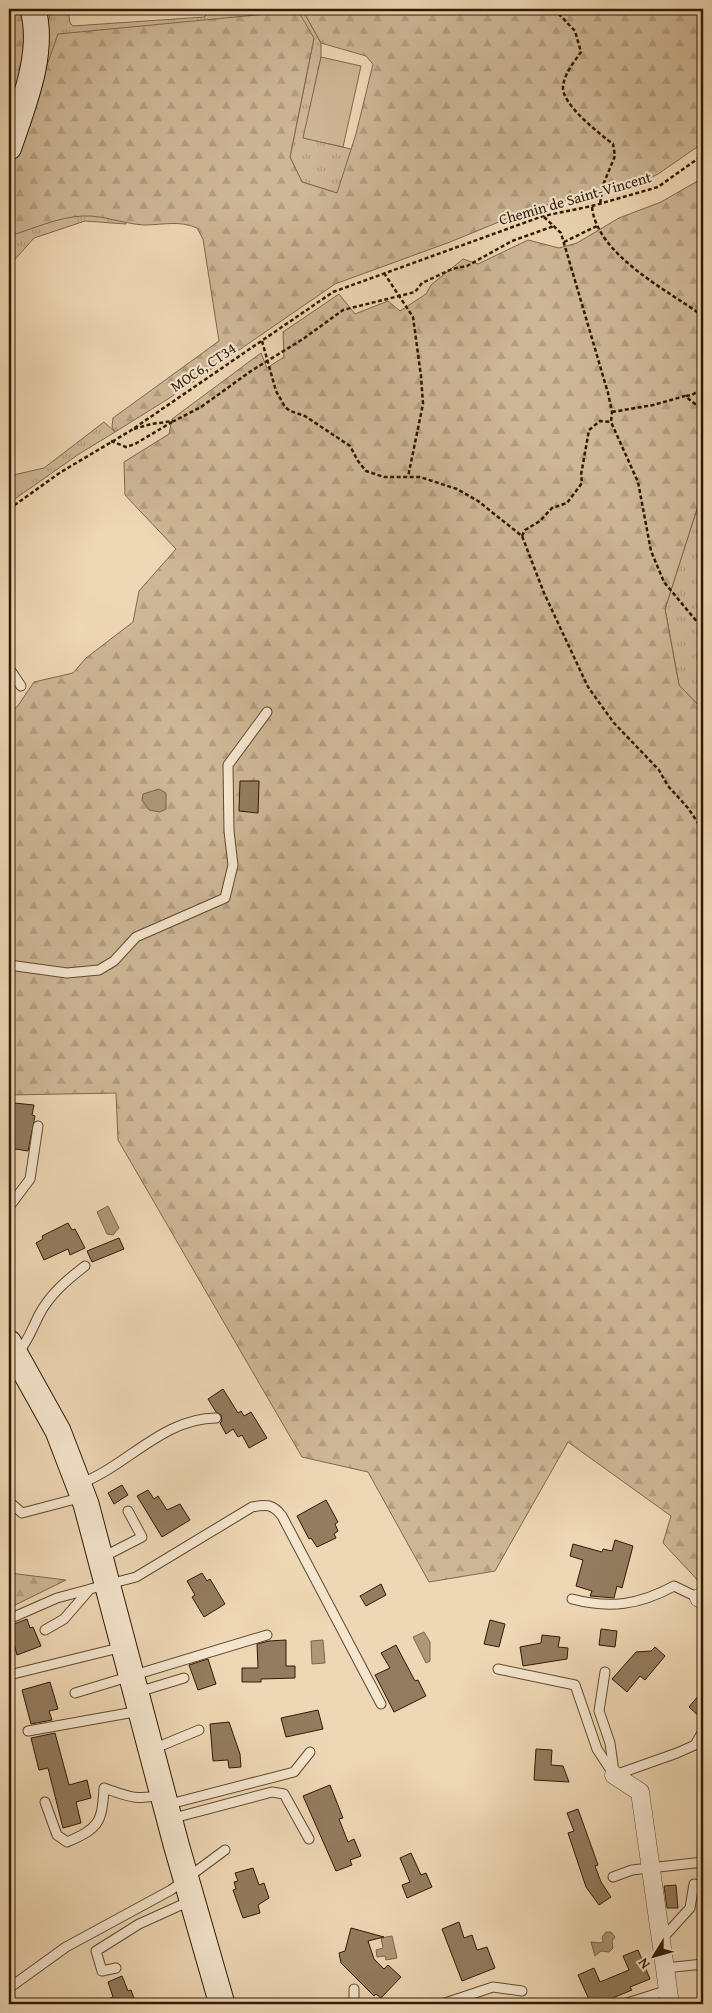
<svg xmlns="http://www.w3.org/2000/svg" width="712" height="2013" font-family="'Gentium Book Plus',serif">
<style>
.grass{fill:url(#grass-tufts);stroke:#7f684c}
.forest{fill:url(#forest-firs);stroke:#7f684c}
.pitch{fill:#ceb796;stroke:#7f684c}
.water{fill:#ad9778;stroke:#7b6549}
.building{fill:#937c5f;stroke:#301a03}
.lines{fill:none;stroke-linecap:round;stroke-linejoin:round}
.lane-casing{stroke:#60492f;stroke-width:11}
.street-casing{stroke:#60492f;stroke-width:19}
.secondary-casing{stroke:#301a03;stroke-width:27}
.path{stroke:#301a03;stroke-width:2.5;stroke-dasharray:4 2.5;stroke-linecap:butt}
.lane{stroke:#f4e5ce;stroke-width:9}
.street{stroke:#f4e5ce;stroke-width:18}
.secondary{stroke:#f4e5ce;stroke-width:25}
.labels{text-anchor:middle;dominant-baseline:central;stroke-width:4.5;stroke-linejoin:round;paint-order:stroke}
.street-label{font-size:15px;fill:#301a03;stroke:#f4e5ce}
</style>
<defs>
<pattern id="grass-tufts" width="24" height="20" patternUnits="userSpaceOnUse" patternTransform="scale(1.25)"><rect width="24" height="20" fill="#ceb796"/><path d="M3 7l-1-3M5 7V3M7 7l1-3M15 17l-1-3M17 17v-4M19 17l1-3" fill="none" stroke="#b19d80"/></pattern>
<pattern id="forest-firs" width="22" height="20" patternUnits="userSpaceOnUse" patternTransform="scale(1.25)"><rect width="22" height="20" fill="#ceb796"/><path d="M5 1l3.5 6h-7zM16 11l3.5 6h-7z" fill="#b19d80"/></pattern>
</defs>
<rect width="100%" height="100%" fill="#eed7b4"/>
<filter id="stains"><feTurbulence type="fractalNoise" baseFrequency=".004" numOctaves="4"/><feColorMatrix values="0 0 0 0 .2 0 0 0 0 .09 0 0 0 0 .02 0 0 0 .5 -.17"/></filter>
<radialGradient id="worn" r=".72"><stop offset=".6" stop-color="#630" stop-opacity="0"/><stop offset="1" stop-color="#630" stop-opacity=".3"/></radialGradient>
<g class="grass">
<polygon points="51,9 68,9 70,23 73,26 204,17 213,10 302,9 321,43 321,57 304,138 351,149 377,134 486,9 337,193 302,182 290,157 314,38 28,118"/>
<polygon points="9,179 119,208 126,224 85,221 34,238 9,266"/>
<polygon points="104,422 115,432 79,454 9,503 9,476 44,468"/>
<polygon points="703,490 703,710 679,685 665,609"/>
</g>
<g class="forest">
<polygon points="9,9 26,9 29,27 9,128"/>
<path d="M302,9h401v134l-45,31 -22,11 -103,23 -83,34 -115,42 -167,115 -53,33 -3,-5 1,-9 106,-77 -16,-102 -6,-11c-18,-8 -34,-3 -53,-3 -20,-1 -41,-10 -61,-9 -25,1 -50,13 -74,20v-63l49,-139 240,-23 16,27 -24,119 12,25 35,11 19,-59 17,-70 -7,-8 -45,-13z"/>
<polygon points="703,178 703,490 665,609 679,685 703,710 703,1586 663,1543 671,1516 568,1442 495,1571 429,1582 368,1472 302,1457 118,1140 116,1093 9,1095 9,710 17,707 34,682 73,673 86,658 133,622 139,591 176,549 125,495 124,462 169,434 172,419 261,353 267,368 284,357 283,332 339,294 355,314 388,301 400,311 426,294 431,285 463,259 478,264 528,240 559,248 577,243 619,218 661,202"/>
<polygon points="9,1573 66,1580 9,1608"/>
</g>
<polygon class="pitch" points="321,57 361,66 343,147 303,138"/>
<g class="water">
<polygon points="159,789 166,793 166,809 160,812 149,810 142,800 143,794"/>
<polygon points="108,1206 119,1228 113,1235 107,1234 97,1212"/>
<polygon points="424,1632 430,1642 430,1661 426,1663 413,1637"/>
<polygon points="323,1640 325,1663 312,1664 311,1641"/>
<polygon points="606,1932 611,1932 615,1937 612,1941 613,1948 609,1952 601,1951 595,1956 591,1942 601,1943 603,1941 602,1937"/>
<polygon points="392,1936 397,1958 386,1960 385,1956 377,1957 376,1950 383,1948 381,1938"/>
</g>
<g class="building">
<polygon points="240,781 259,781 258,813 239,811"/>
<polygon points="14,1103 34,1105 32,1115 35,1116 28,1151 9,1148 9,1124 11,1125"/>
<polygon points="68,1223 72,1230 75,1229 85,1248 70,1255 68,1249 44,1260 36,1243 43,1239 42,1236"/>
<polygon points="119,1238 124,1249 92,1262 87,1251"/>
<polygon points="223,1389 238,1413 241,1411 244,1416 251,1412 267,1438 249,1448 242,1435 238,1437 233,1429 226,1434 220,1423 222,1421 221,1415 216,1412 208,1399"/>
<polygon points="122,1485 128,1495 114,1504 108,1493"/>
<polygon points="148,1490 154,1499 158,1496 167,1510 180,1504 190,1520 162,1537 137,1496"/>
<polygon points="326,1500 338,1522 335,1524 338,1531 334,1534 336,1538 317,1547 311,1538 309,1539 297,1516"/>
<polygon points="615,1540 633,1546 622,1588 617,1586 614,1598 590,1596 592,1591 576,1586 583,1560 570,1556 573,1544 602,1552 603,1549 612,1551"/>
<polygon points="202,1573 207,1581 210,1579 225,1604 204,1617 192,1597 195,1595 187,1581"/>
<polygon points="381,1584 386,1595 366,1606 360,1596"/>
<polygon points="27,1619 30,1628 33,1627 41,1646 17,1655 9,1626"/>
<polygon points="490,1620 505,1624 499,1647 484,1644"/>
<polygon points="601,1629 617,1631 615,1647 599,1645"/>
<polygon points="542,1635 560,1637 558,1647 568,1648 567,1659 523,1666 520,1647 541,1643"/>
<polygon points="286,1640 286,1666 295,1666 295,1678 261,1679 261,1682 242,1682 242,1668 258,1668 257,1644 269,1641"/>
<polygon points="396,1645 415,1681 418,1680 426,1696 394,1712 375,1675 390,1668 381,1653"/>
<polygon points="655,1647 665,1656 645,1680 640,1676 627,1692 612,1679 636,1652 651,1651"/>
<polygon points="208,1659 216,1684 198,1690 189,1665"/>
<polygon points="50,1682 58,1709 49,1711 52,1720 31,1724 22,1690"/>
<polygon points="703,1690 703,1720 689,1707"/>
<polygon points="318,1710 323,1729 286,1737 281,1718"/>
<polygon points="229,1722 240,1754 241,1767 229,1768 228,1760 213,1761 210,1724"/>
<polygon points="55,1733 69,1785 87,1780 91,1798 76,1802 81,1823 63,1828 48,1768 39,1770 31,1738"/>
<polygon points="536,1749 552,1750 551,1765 563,1766 569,1782 534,1780"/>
<polygon points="330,1785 343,1818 339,1819 348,1842 354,1839 361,1856 350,1860 352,1865 336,1871 303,1796"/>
<polygon points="578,1809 598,1865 595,1866 601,1882 611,1897 599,1905 586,1887 568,1833 574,1831 567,1813"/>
<polygon points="411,1853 421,1875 426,1873 432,1887 407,1898 402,1885 410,1882 400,1858"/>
<polygon points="253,1868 259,1885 264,1883 269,1898 258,1905 260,1913 243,1918 233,1890 236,1889 234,1882 238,1881 235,1873"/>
<polygon points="676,1885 678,1908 667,1908 664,1886"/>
<polygon points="459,1922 464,1938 472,1935 477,1950 487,1947 495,1968 462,1981 442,1929"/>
<polygon points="351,1928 384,1937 368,1941 374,1959 384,1969 388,1965 401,1977 381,1998 376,1994 374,1996 341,1963 339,1953 345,1951"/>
<polygon points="638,1950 650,1979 630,1987 632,1990 598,2004 591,2004 578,1975 594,1968 600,1982 629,1970 623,1956"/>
<polygon points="122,1976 128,1991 131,1990 135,2001 132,2002 133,2004 97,2004 113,1997 108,1982"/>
</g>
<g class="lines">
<g class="lane-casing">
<g id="lane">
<polyline points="9,668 21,686"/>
<polyline points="9,965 67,973 99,970 114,961 136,937 225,898 233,865 229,831 228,765 267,712"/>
<polyline points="9,1207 30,1179 38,1126"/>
<path d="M18,1353c10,-12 14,-24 21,-38 11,-21 28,-35 46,-49"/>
<path d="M79,1484c47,-17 84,-66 137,-66"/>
<polyline points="9,1504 12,1504 22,1513 83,1497"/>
<polyline points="101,1558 142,1537 128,1511"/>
<path d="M572,1599c38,10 67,6 102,-13l25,12"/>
<polyline points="9,1619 57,1598 87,1590"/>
<path d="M45,1630l19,-11 26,-30 46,-12 116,-70c14,-3 21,-3 30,9l99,188"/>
<polyline points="498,1669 575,1685 597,1749 614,1775"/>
<polyline points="605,1672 599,1711 610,1743 614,1772"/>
<polyline points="9,1675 123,1647"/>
<polyline points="138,1692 184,1678"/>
<polyline points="75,1693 267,1635"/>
<polyline points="28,1731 140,1711"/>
<polyline points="153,1749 199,1730"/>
<polyline points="615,1775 677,1753 695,1745 703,1731"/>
<path d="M45,1802l12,33 10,7c32,-14 35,-19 37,-54 23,8 33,13 56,7"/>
<polyline points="166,1805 294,1772 310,1752"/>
<polyline points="170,1819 272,1792 284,1794 309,1839"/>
<polyline points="613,1877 632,1870 703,1862"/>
<polyline points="661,1940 690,1908 694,1884"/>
<polyline points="116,1968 102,1971 96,1951 139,1924 190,1901"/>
<polyline points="665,1968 703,1964"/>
<polyline points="9,1988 66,1947 171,1890 225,1850"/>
<polyline points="354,1989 354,2004"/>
<polyline points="442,2004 493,1987 522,1991"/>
<polyline points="624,2004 668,1990"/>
</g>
</g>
<g class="street-casing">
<g id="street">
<polyline points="699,1598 703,1600"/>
<polyline points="614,1775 640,1792 670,2004"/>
</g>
</g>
<g class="secondary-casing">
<g id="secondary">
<path d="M9,147c14,-42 36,-93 24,-138"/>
<polyline points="9,1343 58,1431 86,1504 176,1844 222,2004"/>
</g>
</g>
<g class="path">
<path d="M554,9l21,22 6,21c-7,10 -17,22 -18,35 -1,18 37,47 50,57l2,12 -12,29 -3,19"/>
<path d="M592,207c5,48 75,83 111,109"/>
<polyline points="544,217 561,233 608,393 612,412 611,422 638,482 651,551 664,582 703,629"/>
<polyline points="564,242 597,226"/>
<polyline points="384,273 413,317 421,376 423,404 408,477"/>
<polyline points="262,341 276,391 285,407 290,411 305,416 350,446 358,461 366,471 384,477 420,477 457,489 478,501 522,536 544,593 588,687 614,723 659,770 668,786 688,808 698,823 703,845"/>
<polyline points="686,396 692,395 703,388"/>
<polyline points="612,412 653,405 685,396 703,410"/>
<polyline points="134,429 151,424 174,421 201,407 251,371 303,339 343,310 415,292 422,283 452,269 467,266 512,241 554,226"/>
<polyline points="111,441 126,447 135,444 172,422"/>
<polyline points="9,509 61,472 130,431 333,292 543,216 592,206 658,187 703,155"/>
<polyline points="522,536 525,530 540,521 552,508 567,503 582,483 581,475 589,430 600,421 611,422"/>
</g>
<use href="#lane" class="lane"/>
<use href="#street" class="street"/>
<use href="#secondary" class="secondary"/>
</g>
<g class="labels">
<g class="street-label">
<text transform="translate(575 198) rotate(-16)">Chemin de Saint-Vincent</text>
<text transform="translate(203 367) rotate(-34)">MOC6, CT34</text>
</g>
</g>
<rect width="712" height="2013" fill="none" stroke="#eed7b4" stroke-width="30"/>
<rect x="10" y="10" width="692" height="1993" fill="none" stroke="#301a03" stroke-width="2.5"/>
<rect x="15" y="15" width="682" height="1983" fill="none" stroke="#301a03"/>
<g transform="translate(654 1956) rotate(233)" stroke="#f4e5ce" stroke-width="4" paint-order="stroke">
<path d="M0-4L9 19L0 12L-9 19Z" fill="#301a03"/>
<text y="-8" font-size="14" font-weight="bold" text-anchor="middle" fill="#301a03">N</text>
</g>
<rect width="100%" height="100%" filter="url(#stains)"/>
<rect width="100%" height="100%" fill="url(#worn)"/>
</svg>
